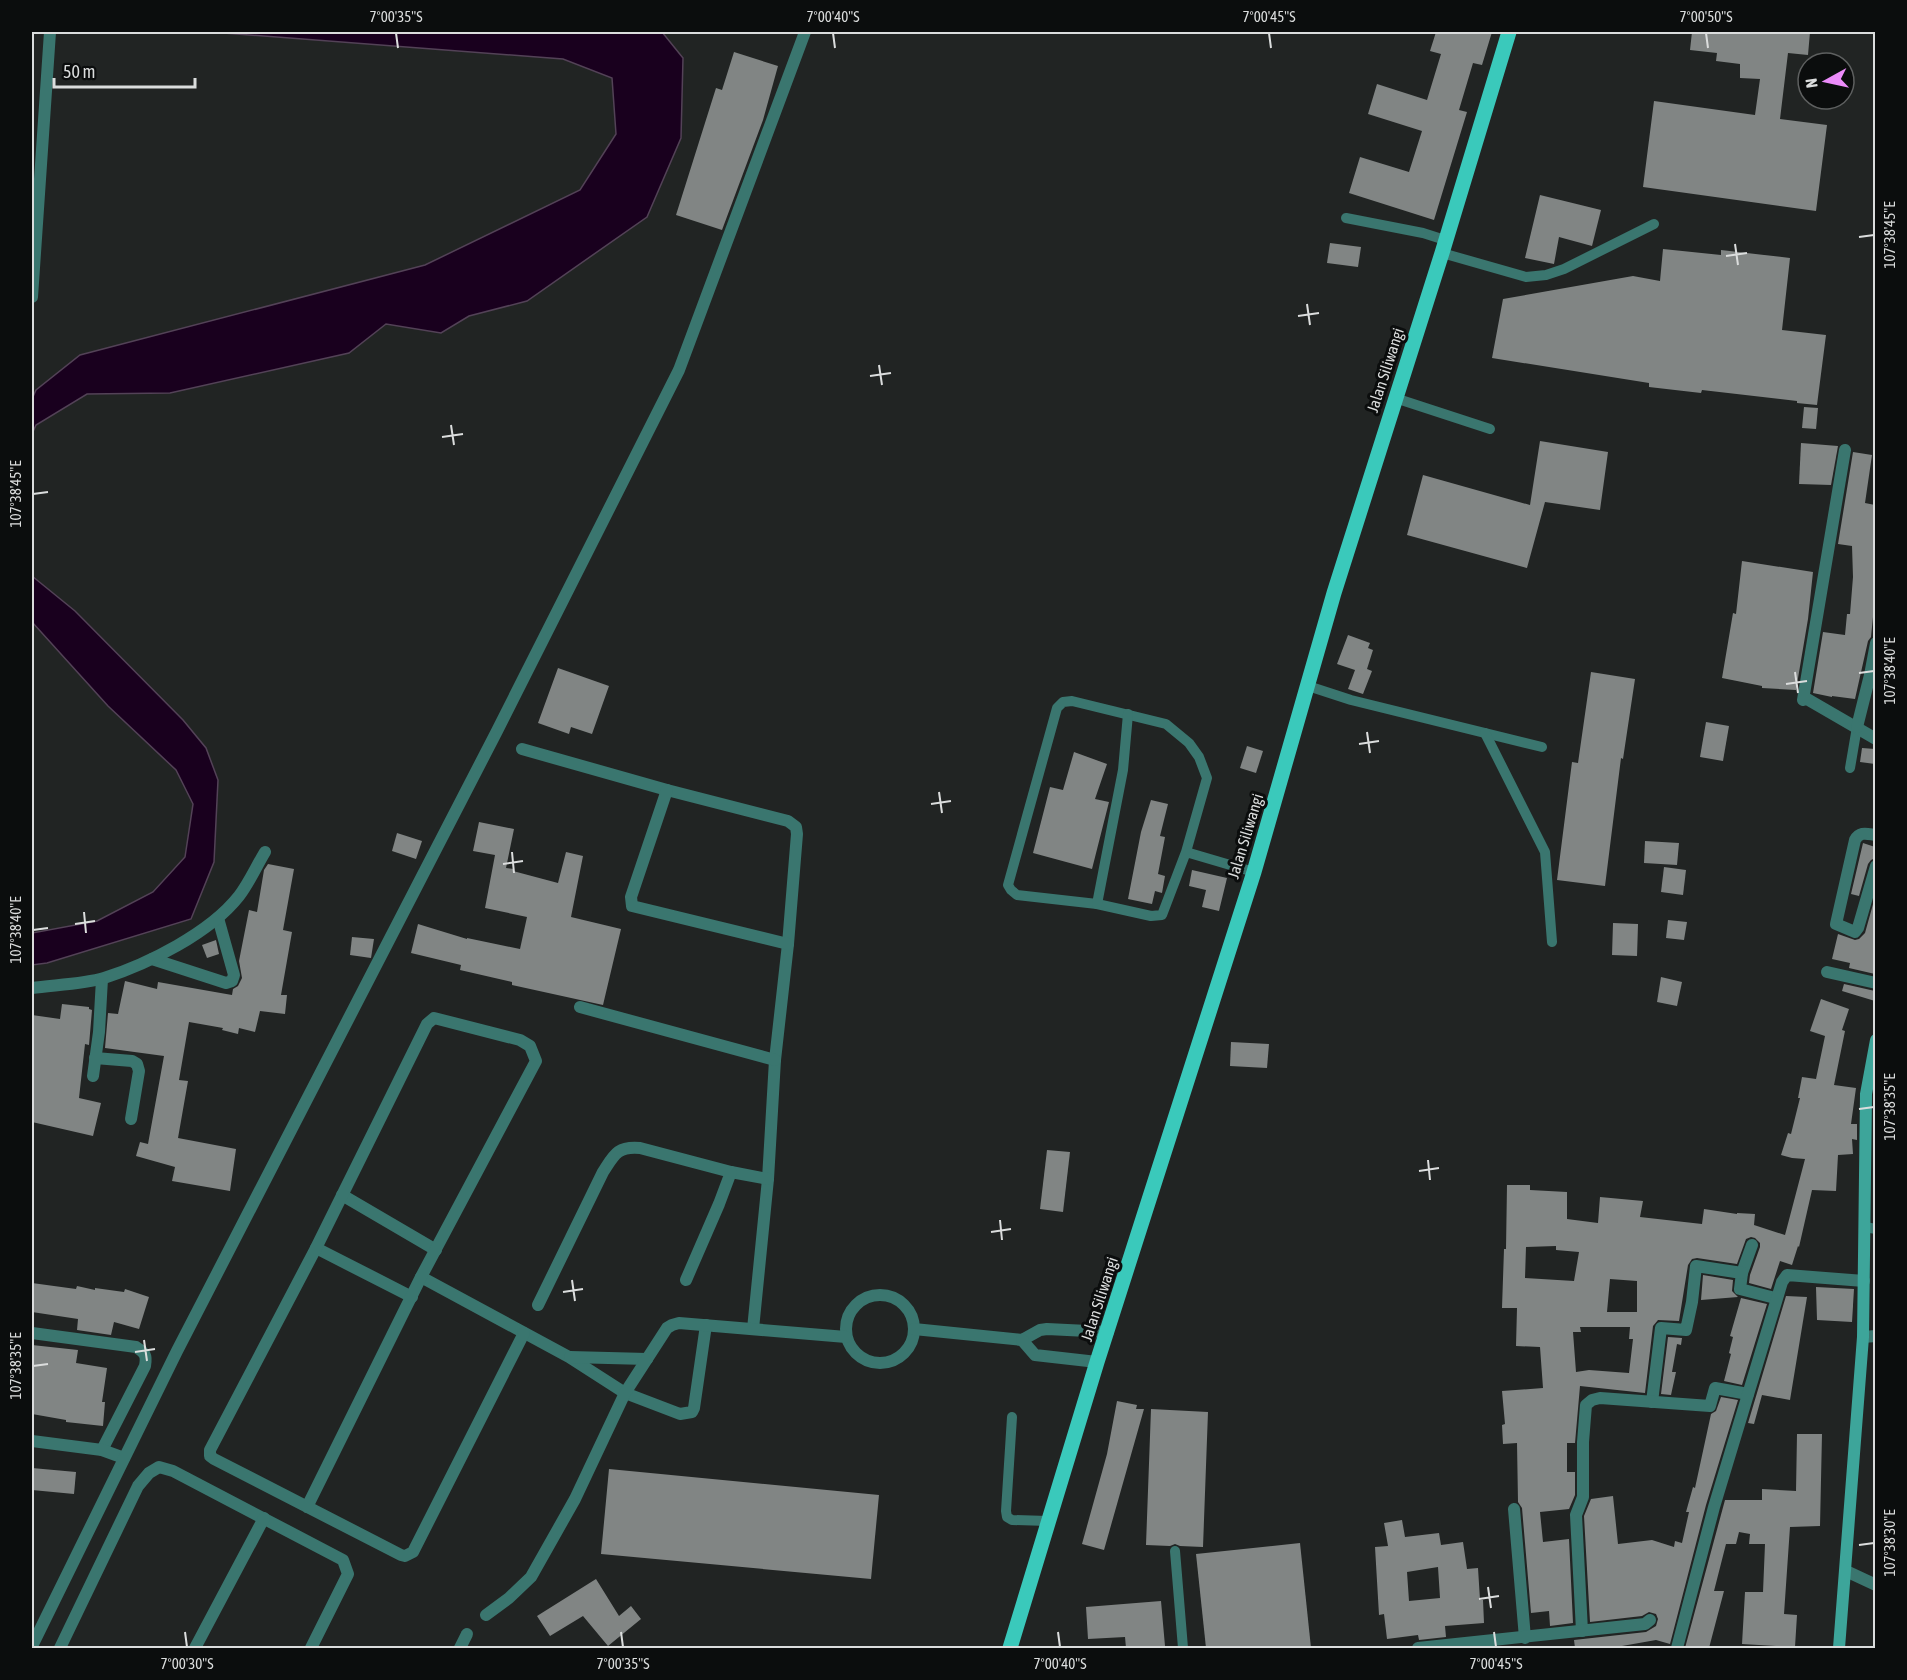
<svg xmlns="http://www.w3.org/2000/svg" width="1907" height="1680" font-family="'Asap Condensed',sans-serif">
<style>
.water{fill:#19001e;stroke:#534257;stroke-width:1.5}
.building{fill:#818584;fill-rule:evenodd}
.lines{fill:none;stroke-linecap:round;stroke-linejoin:round}
.service{stroke:#3a766f;stroke-width:10}
.minor{stroke:#3a766f;stroke-width:12}
.secondary{stroke:#3da59a;stroke-width:12}
.primary{stroke:#3ac9bb;stroke-width:15}
.ticks{fill:none;stroke:#dbdddd;stroke-width:2}
.labels{text-anchor:middle;dominant-baseline:central;stroke-width:6;stroke-linejoin:round;paint-order:stroke}
.street-label{font-size:16px;fill:#dbdddd;stroke:#0b0d0d}
.neatline{fill:none;stroke:#dbdddd;stroke-width:2}
.ticks-label{font-size:15px;text-anchor:middle;fill:#dbdddd}
</style>
<rect width="100%" height="100%" fill="#212423"/>
<g class="water">
<polygon points="210,32 662,32 683,58 681,138 647,217 527,301 469,316 441,333 386,324 349,353 170,393 87,394 36,425 32,434 32,399 36,390 80,355 425,265 580,190 616,134 612,78 563,59"/>
<polygon points="32,576 75,611 183,720 206,748 218,780 214,862 191,919 47,963 32,965 32,933 97,921 153,892 185,857 193,804 176,770 108,706 32,622"/>
</g>
<g class="building">
<polygon points="1436,32 1492,32 1482,65 1473,63 1459,110 1467,112 1434,220 1349,193 1360,157 1409,172 1422,131 1368,114 1377,84 1427,100 1441,54 1430,51"/>
<polygon points="1692,32 1810,32 1808,55 1788,53 1780,119 1827,125 1816,211 1643,187 1654,101 1755,115 1760,79 1740,78 1740,64 1716,61 1717,53 1690,50"/>
<polygon points="734,52 778,66 763,120 722,230 676,215 716,88 722,90"/>
<polygon points="1540,195 1601,210 1592,246 1559,237 1554,264 1525,258"/>
<polygon points="1330,243 1361,247 1358,267 1327,263"/>
<polygon points="1663,249 1721,255 1721,250 1790,258 1782,330 1826,335 1817,405 1797,403 1797,401 1702,390 1701,393 1649,387 1649,383 1492,358 1503,299 1633,276 1660,281"/>
<polygon points="1804,407 1818,408 1816,429 1802,428"/>
<polygon points="1540,441 1608,452 1600,510 1545,502 1527,568 1407,535 1423,475 1530,505"/>
<polygon points="1801,443 1838,446 1831,485 1799,484"/>
<polygon points="1853,452 1872,455 1865,503 1875,505 1875,607 1874,607 1871,637 1868,641 1855,699 1832,696 1832,697 1813,693 1823,632 1845,635 1847,614 1850,614 1853,577 1852,546 1838,544"/>
<polygon points="1742,561 1813,572 1808,619 1796,690 1762,688 1762,686 1722,678 1733,613 1736,614"/>
<polygon points="1348,635 1370,643 1368,648 1373,650 1367,669 1372,671 1363,694 1348,689 1355,670 1337,664"/>
<polygon points="558,668 609,686 592,734 571,727 569,734 538,723"/>
<polygon points="1591,672 1635,679 1623,759 1621,758 1605,886 1557,880 1572,762 1578,763"/>
<polygon points="1706,722 1729,726 1723,761 1700,757"/>
<polygon points="1247,746 1263,751 1256,773 1240,768"/>
<polygon points="1862,748 1875,749 1875,764 1860,762"/>
<polygon points="1074,752 1107,764 1095,799 1109,802 1092,869 1033,853 1050,787 1063,790"/>
<polygon points="1151,800 1168,804 1160,836 1165,837 1158,874 1165,876 1162,893 1155,891 1152,904 1128,899 1141,832"/>
<polygon points="479,822 514,829 506,868 514,869 513,871 558,883 566,852 583,856 571,917 621,929 603,1005 512,985 512,982 460,970 461,965 411,953 418,924 467,939 467,938 520,949 527,917 485,908 495,855 473,851"/>
<polygon points="397,833 422,841 416,859 392,851"/>
<polygon points="1645,841 1679,843 1677,865 1644,863"/>
<polygon points="1863,843 1875,847 1875,858 1871,860 1868,864 1859,896 1851,894"/>
<polygon points="268,864 294,869 283,930 292,932 281,995 287,995 285,1014 260,1011 255,1032 239,1028 238,1034 222,1030 223,1028 189,1022 179,1080 188,1081 178,1138 236,1149 230,1191 172,1181 175,1167 136,1156 140,1142 148,1144 164,1056 105,1048 108,1013 118,1014 125,981 157,989 158,982 232,995 233,989 238,986 242,978 239,961 249,910 257,912 264,870"/>
<polygon points="1664,867 1686,870 1683,895 1661,892"/>
<polygon points="1192,870 1227,878 1219,911 1202,907 1206,890 1189,886"/>
<polygon points="1875,897 1875,974 1849,968 1850,963 1832,959 1838,934 1855,940 1859,939 1865,933"/>
<polygon points="1668,920 1687,922 1684,940 1666,938"/>
<polygon points="1613,923 1638,924 1637,956 1612,955"/>
<polygon points="352,937 374,939 371,958 350,955"/>
<polygon points="216,940 219,954 207,958 202,945"/>
<polygon points="1661,977 1682,982 1677,1006 1657,1002"/>
<polygon points="1844,984 1875,991 1875,1001 1842,991"/>
<path d="M1821,999l28,10 -7,21 3,1 -11,54 22,3 -5,36h6v16l-5,-1 1,15 -15,1 -2,36 -24,-1 -13,57 -1,-1 -6,19 -12,-4 -9,28 -22,-6 1,-8 10,-28v-4l-5,-5 -4,-1 -5,2 -9,25 -40,-6 -5,1 -4,6 -9,56 -21,-1 -5,6 -8,67 -65,-7 -5,57h-8v29h8v23l-6,14 -29,3 3,30 26,-3 4,84 -23,3 -1,-15 -18,2 -9,-105 -4,-6 -1,-59 -14,1 -1,-19 3,-1 -3,-33 41,-3 -3,-41 -24,-1 1,-38h-15l2,-59h2l1,-64h23v5l37,2v27l31,4 2,-26 43,4 -3,16 62,7 2,-15 33,5v-1l18,1 -1,11 31,10 20,-76 -13,-1 -11,-3 7,-22 3,1 9,-36h-2l4,-21 14,2 9,-43 -15,-5zM1556,1246v4l23,2 -5,29 -49,-3 1,-31zM1610,1279l27,2v31h-30zM1580,1327h50l-1,12h4l-4,34 -40,-3 -13,2 -3,-40h8z"/>
<polygon points="62,1004 89,1007 89,1009 92,1010 89,1045 85,1044 79,1098 101,1103 93,1136 32,1122 32,1015 60,1019"/>
<polygon points="1231,1042 1269,1044 1267,1068 1230,1066"/>
<polygon points="1047,1150 1070,1152 1063,1212 1040,1209"/>
<polygon points="1703,1275 1733,1280 1732,1291 1738,1297 1701,1300"/>
<polygon points="32,1283 76,1289 77,1286 95,1290 95,1288 124,1292 125,1289 149,1297 139,1329 114,1322 111,1335 77,1330 78,1319 32,1312"/>
<polygon points="1816,1287 1854,1289 1852,1322 1817,1320"/>
<polygon points="1786,1296 1807,1297 1790,1400 1762,1395 1754,1424 1748,1423"/>
<polygon points="1741,1298 1767,1304 1742,1385 1724,1381 1731,1354 1729,1353 1733,1337 1730,1336"/>
<polygon points="1668,1337 1682,1338 1681,1345 1677,1344 1672,1372 1676,1372 1671,1395 1661,1394"/>
<polygon points="32,1345 78,1350 76,1363 107,1368 102,1402 105,1402 103,1426 66,1422 66,1420 32,1414"/>
<polygon points="1721,1397 1738,1400 1706,1505 1670,1644 1656,1640 1622,1646 1623,1648 1575,1648 1574,1640 1646,1632 1656,1626 1658,1619 1656,1614 1649,1612 1642,1616 1590,1622 1584,1516 1591,1499 1613,1496 1618,1544 1652,1540 1674,1547 1675,1541 1682,1543 1689,1512 1686,1512 1693,1487 1695,1488 1711,1414 1716,1411"/>
<polygon points="1117,1401 1137,1405 1136,1409 1144,1409 1104,1550 1082,1544 1107,1454"/>
<polygon points="1151,1409 1208,1412 1203,1547 1180,1546 1175,1544 1170,1546 1146,1545"/>
<polygon points="1797,1434 1822,1434 1820,1526 1790,1527 1784,1614 1797,1615 1795,1647 1742,1644 1745,1592 1763,1592 1765,1544 1749,1544 1750,1534 1739,1532 1736,1544 1726,1544 1714,1591 1724,1591 1709,1648 1685,1648 1725,1500 1762,1500 1762,1489 1796,1491"/>
<polygon points="32,1468 76,1472 74,1494 32,1490"/>
<polygon points="609,1469 879,1495 871,1579 601,1554"/>
<path d="M1402,1520l3,17 34,-4 2,12 22,-3 4,27 11,-1 2,32h3l1,23 -39,3 1,11 -27,3 -1,-5 -31,4 -3,-25 -5,1 -4,-68 13,-1 -4,-23zM1438,1567l2,31 -31,3 -2,-29z"/>
<polygon points="1300,1543 1311,1648 1206,1648 1196,1554"/>
<polygon points="596,1579 619,1616 631,1606 641,1619 608,1646 583,1616 550,1636 537,1616"/>
<polygon points="1161,1601 1165,1646 1126,1648 1125,1637 1088,1639 1086,1607"/>
</g>
<g class="lines">
<g class="service">
<polyline points="1346,218 1423,233 1445,240"/>
<polyline points="1442,253 1526,277 1546,275 1564,269 1654,224"/>
<polyline points="1395,398 1490,429"/>
<polyline points="1308,686 1351,700 1542,747"/>
<polyline points="1485,733 1545,852 1552,942"/>
<polyline points="1850,768 1857,727"/>
<polyline points="1186,852 1162,915 1151,916 1097,904 1017,895 1011,890 1008,885 1057,708 1063,702 1072,701 1166,724 1189,743 1199,757 1207,778 1186,852 1254,872"/>
<polyline points="1097,904 1123,770 1128,714"/>
<polyline points="1865,1227 1876,1229"/>
<polyline points="1012,1417 1006,1511 1007,1517 1012,1520 1048,1521"/>
<polyline points="1175,1551 1183,1648"/>
</g>
<g class="minor">
<polyline points="32,297 50,32"/>
<polyline points="1845,450 1803,700 1807,699 1876,739"/>
<polyline points="1857,727 1870,675 1876,643"/>
<polyline points="522,749 667,790 788,821 796,827 797,834 788,944 775,1060 768,1179 753,1329"/>
<polyline points="667,790 631,897 632,906 788,944"/>
<path d="M1876,835c-9,-1 -16,-4 -21,5l-19,84 19,8 3,-4 18,-62"/>
<polyline points="152,959 226,983 232,981 234,975 218,918"/>
<polyline points="1827,972 1876,983"/>
<path d="M32,988c21,-3 52,-4 72,-10 44,-14 106,-45 135,-82 10,-13 17,-29 26,-44"/>
<polyline points="580,1007 775,1060"/>
<polyline points="95,1058 132,1061 137,1064 139,1071 131,1119"/>
<polyline points="93,1076 99,1032 102,979"/>
<polyline points="731,1172 768,1179"/>
<polyline points="342,1195 436,1250"/>
<polyline points="1752,1245 1742,1273 1740,1289 1775,1298"/>
<polyline points="316,1248 412,1297"/>
<polyline points="421,1277 569,1357 625,1393 680,1414 692,1412 694,1408 706,1325"/>
<circle cx="880" cy="1329" r="34"/>
<path d="M538,1305l65,-133c11,-17 14,-26 37,-24l91,24 -12,32 -33,76"/>
<polyline points="914,1329 1022,1340 1040,1330 1047,1329 1108,1332"/>
<path d="M32,1333l104,14c9,6 11,8 9,19l-43,84"/>
<polyline points="1863,1337 1876,1336"/>
<polyline points="1022,1340 1035,1355 1097,1362"/>
<polyline points="570,1357 647,1359"/>
<polyline points="1652,1402 1661,1328 1686,1330 1692,1302 1696,1266 1742,1273"/>
<polyline points="32,1441 102,1450 124,1458"/>
<polyline points="307,1507 421,1277 536,1061 530,1046 520,1040 434,1018 427,1024 316,1248 210,1450 210,1456 214,1459 401,1555 405,1556 413,1552 524,1333"/>
<polyline points="1514,1509 1525,1638"/>
<polyline points="1846,1571 1876,1585"/>
<polyline points="486,1615 509,1598 531,1577 575,1499 625,1393 667,1328 672,1325 679,1323 846,1337"/>
<polyline points="1582,1631 1576,1515 1583,1497 1583,1442 1586,1405 1592,1400 1600,1398 1710,1406 1715,1388 1748,1394"/>
<polyline points="32,1646 177,1351 497,731 679,370 805,32"/>
<polyline points="60,1648 138,1486 149,1473 159,1467 173,1471 343,1560 348,1574 311,1648"/>
<polyline points="195,1648 264,1518"/>
<polyline points="460,1648 467,1634"/>
<polyline points="1418,1648 1645,1624 1650,1620"/>
<polyline points="1677,1648 1714,1507 1782,1282 1787,1275 1864,1281"/>
</g>
<polyline class="secondary" points="1839,1648 1863,1337 1866,1094 1876,1040"/>
<polyline class="primary" points="1010,1648 1097,1362 1254,872 1334,593 1442,253 1509,32"/>
</g>
<path class="ticks" d="M396,33l2,15M833,33l2,15M1269,33l2,15M1706,33l2,15M1859,237l15,-2M1735,244l3,21M1726,256l21,-3M1307,304l3,21M1298,316l21,-3M879,365l3,20M870,376l21,-3M451,425l3,20M442,437l21,-3M33,494l15,-2M1795,672l3,21M1859,673l15,-2M1786,684l21,-3M1367,732l3,21M1359,744l20,-3M939,792l3,21M931,804l20,-3M512,852l2,21M503,864l20,-3M84,912l2,21M75,924l20,-3M33,930l15,-2M1859,1109l15,-2M1428,1160l2,20M1419,1171l20,-3M1000,1220l2,20M991,1232l20,-3M572,1280l3,21M563,1292l20,-3M144,1340l3,21M135,1352l20,-3M33,1366l15,-2M1859,1545l15,-2M1488,1587l3,21M1479,1599l20,-3M185,1632l2,15M621,1632l2,15M1058,1632l2,15M1494,1632l2,15"/>
<g class="labels">
<g class="street-label">
<text transform="translate(1385 370) rotate(-72)">Jalan Siliwangi</text>
<text transform="translate(1245 836) rotate(-73)">Jalan Siliwangi</text>
<text transform="translate(1099 1299) rotate(-72)">Jalan Siliwangi</text>
</g>
</g>
<rect width="1907" height="1680" fill="none" stroke="#0b0d0d" stroke-width="66"/>
<g transform="translate(1826 81) rotate(262)"><circle r="28" fill="#0b0d0d" stroke="#5e6060" stroke-width="1.5"/>
<path d="M0-4.5L10 22L0 15L-10 22Z" fill="#ec8cfa"/>
<text y="-9" font-size="16" font-weight="bold" text-anchor="middle" fill="#dbdddd">N</text>
</g>
<path d="M54 78v9h141v-9" fill="none" stroke="#dbdddd" stroke-width="3"/>
<text x="63" y="78" font-size="18" fill="#dbdddd" stroke="#0b0d0d" stroke-width="4.5" paint-order="stroke">50 m</text>
<rect x="33" y="33" width="1841" height="1614" class="neatline"/>
<g class="ticks-label">
<text x="396" y="22">7°00'35"S</text>
<text x="833" y="22">7°00'40"S</text>
<text x="1269" y="22">7°00'45"S</text>
<text x="1706" y="22">7°00'50"S</text>
<text transform="translate(1890 235) rotate(-90)" y="5">107°38'45"E</text>
<text transform="translate(16 494) rotate(-90)" y="5">107°38'45"E</text>
<text transform="translate(1890 671) rotate(-90)" y="5">107°38'40"E</text>
<text transform="translate(16 930) rotate(-90)" y="5">107°38'40"E</text>
<text transform="translate(1890 1107) rotate(-90)" y="5">107°38'35"E</text>
<text transform="translate(16 1366) rotate(-90)" y="5">107°38'35"E</text>
<text transform="translate(1890 1543) rotate(-90)" y="5">107°38'30"E</text>
<text x="187" y="1669">7°00'30"S</text>
<text x="623" y="1669">7°00'35"S</text>
<text x="1060" y="1669">7°00'40"S</text>
<text x="1496" y="1669">7°00'45"S</text>
</g>
</svg>
